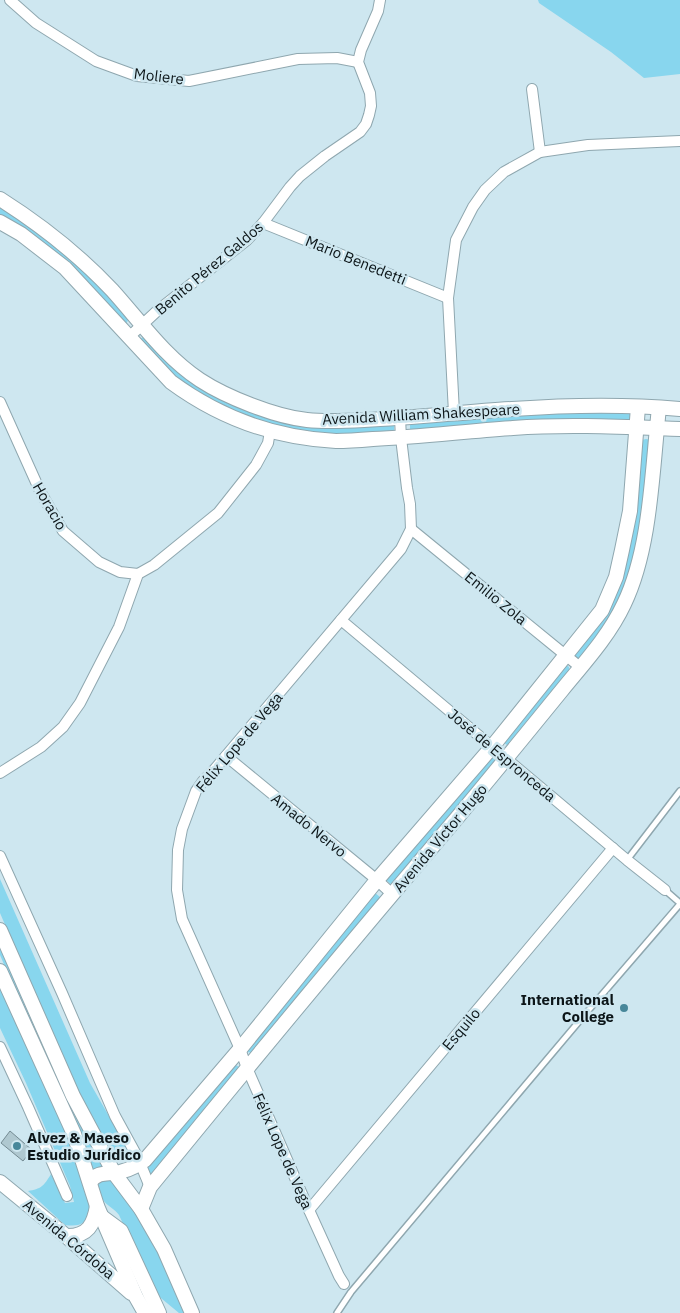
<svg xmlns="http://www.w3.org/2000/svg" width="680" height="1313" font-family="'IBM Plex Sans',sans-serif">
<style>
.green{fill:#88d6ee}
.building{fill:#afc8d0;stroke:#748b93}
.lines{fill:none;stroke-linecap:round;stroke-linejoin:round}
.lane-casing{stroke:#8fa7af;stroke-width:8}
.street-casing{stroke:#8fa7af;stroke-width:12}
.secondary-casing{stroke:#8fa7af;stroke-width:16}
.lane{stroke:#fff;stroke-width:5}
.street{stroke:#fff;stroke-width:10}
.secondary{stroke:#fff;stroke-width:14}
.poi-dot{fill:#47879a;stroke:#cee7f0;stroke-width:2}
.labels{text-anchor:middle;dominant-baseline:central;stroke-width:5;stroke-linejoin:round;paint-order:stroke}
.street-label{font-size:15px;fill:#0c1518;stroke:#cee7f0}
.poi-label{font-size:15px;font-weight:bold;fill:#0c1518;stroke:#cee7f0;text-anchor:end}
</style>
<rect width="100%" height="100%" fill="#cee7f0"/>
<g class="green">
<polygon points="538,0 680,0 680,74 644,78 611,52 539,3"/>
<path d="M0,205l74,53 54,59c0,5 -1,6 -5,8l-123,-108z"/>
<polygon points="143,337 145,337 241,405 391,424 394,425 394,432 336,436 303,434 237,414 190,391 139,340"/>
<polygon points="633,411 633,422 410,430 410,423 514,413"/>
<polygon points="646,439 651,440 641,528 629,579 610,622 580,658 574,658 573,652 602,617 642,440"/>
<polygon points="565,664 569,667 569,670 507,745 503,742"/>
<polygon points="491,756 497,762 392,885 385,879"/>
<polygon points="0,879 90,1083 134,1160 117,1158 110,1154 74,1085 0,913"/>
<polygon points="374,892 381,898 251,1053 248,1052 247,1050"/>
<polygon points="0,946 68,1099 105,1166 92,1170 0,955"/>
<path d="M0,982l62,140 10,27 18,60c-3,15 -10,18 -25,16l-37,-34c13,-2 16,-5 23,-17l14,29 9,-1 -4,-16 -44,-103 -26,-55z"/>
<polygon points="234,1064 239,1067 238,1071 151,1175 148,1174 147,1167"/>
<path d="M106,1179l7,1 22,29 19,34 31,70h-6l-23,-19 -37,-79c-4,-6 -12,-9 -16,-15 -1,-2 -2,-5 -3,-8 -3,-7 -1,-10 6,-13z"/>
</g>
<polygon class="building" points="10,1131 32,1150 23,1161 1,1143"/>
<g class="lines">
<g class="lane-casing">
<g id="lane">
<polyline points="627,860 680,791"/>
<polyline points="665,890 680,903"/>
<polyline points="337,1313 351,1292 587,1012 680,904"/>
</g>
</g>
<g class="street-casing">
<g id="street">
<polyline points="10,0 36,23 96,61 137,76 189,81 298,59 337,58 358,62"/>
<polyline points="532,89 540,152"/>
<polyline points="263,223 448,298"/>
<polyline points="129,337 157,311 247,240 263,223 290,187 300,176 325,156 360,132 366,124 369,115 371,106 370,93 358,62 361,50 378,11 380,0"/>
<polyline points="0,402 40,491 63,531 99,562 120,572 138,574"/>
<polyline points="454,413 448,298 456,240 473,207 485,190 504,172 540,152 588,145 680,141"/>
<polyline points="411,529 580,667"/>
<polyline points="341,620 627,860 665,890"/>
<polyline points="226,756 377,880 392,894"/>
<polyline points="0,773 41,747 63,727 80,703 119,627 138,574 154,565 218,513 256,465 268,443 270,431"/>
<polyline points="0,856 62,993 115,1116 138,1158 150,1187"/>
<polyline points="0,1047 28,1107 67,1196"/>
<polyline points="309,1210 613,848"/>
<polyline points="344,1284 339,1276 309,1210 247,1068 240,1049 182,919 177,890 178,850 182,829 196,791 203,781 214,770 401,549 411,529 410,504 407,488 401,438 400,418"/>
</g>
</g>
<g class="secondary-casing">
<g id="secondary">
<path d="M0,199c41,26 79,56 112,91 28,31 53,67 88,90 26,17 76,37 107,40 19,2 38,1 57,0 50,-2 99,-8 148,-11 56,-4 113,-5 168,0"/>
<path d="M0,222l21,12 44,34 106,114c49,36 103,56 165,59 12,0 25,-1 37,-2 47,-2 94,-8 140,-11 56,-4 112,-1 167,1"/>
<polyline points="0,930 73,1096 114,1173 141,1209 164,1249 192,1313"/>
<polyline points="0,971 74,1134 97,1206 136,1297 145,1313"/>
<polyline points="0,1182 66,1236 131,1293"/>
<path d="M90,1182c10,-13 19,-6 33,-11 8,-2 15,-6 22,-11l95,-111 137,-169 115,-133 110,-137 14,-33 6,-27 8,-39 8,-104"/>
<path d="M141,1209l9,-22c101,-124 202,-246 306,-368 36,-43 71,-86 106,-129 22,-27 47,-54 62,-86 27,-56 28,-134 35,-196"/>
<polyline points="102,1217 121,1231 159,1313"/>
<path d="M66,1236c22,1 28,-12 31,-30"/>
</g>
</g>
<use href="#lane" class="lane"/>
<use href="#street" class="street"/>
<use href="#secondary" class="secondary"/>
</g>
<g class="poi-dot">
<circle cx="624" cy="1008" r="5"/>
<circle cx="17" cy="1146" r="5"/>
</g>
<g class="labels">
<g class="street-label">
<text transform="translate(159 76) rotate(7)">Moliere</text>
<text transform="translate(356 260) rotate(22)">Mario Benedetti</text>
<text transform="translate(209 268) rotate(-40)">Benito Pérez Galdos</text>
<text transform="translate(421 414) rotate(-3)">Avenida William Shakespeare</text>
<text transform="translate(50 506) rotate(60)">Horacio</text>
<text transform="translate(496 598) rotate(39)">Emilio Zola</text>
<text transform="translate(239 742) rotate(-50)">Félix Lope de Vega</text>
<text transform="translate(502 755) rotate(40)">José de Espronceda</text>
<text transform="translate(309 825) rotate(39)">Amado Nervo</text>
<text transform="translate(440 838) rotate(-50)">Avenida Víctor Hugo</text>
<text transform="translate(461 1029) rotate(-50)">Esquilo</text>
<text transform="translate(283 1151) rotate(66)">Félix Lope de Vega</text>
<text transform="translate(69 1239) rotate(40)">Avenida Córdoba</text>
</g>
<g class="poi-label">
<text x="614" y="999">International<tspan x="614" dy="17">College</tspan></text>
<text x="27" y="1137" text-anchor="start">Alvez &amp; Maeso<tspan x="27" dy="17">Estudio Jurídico</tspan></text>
</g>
</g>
</svg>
